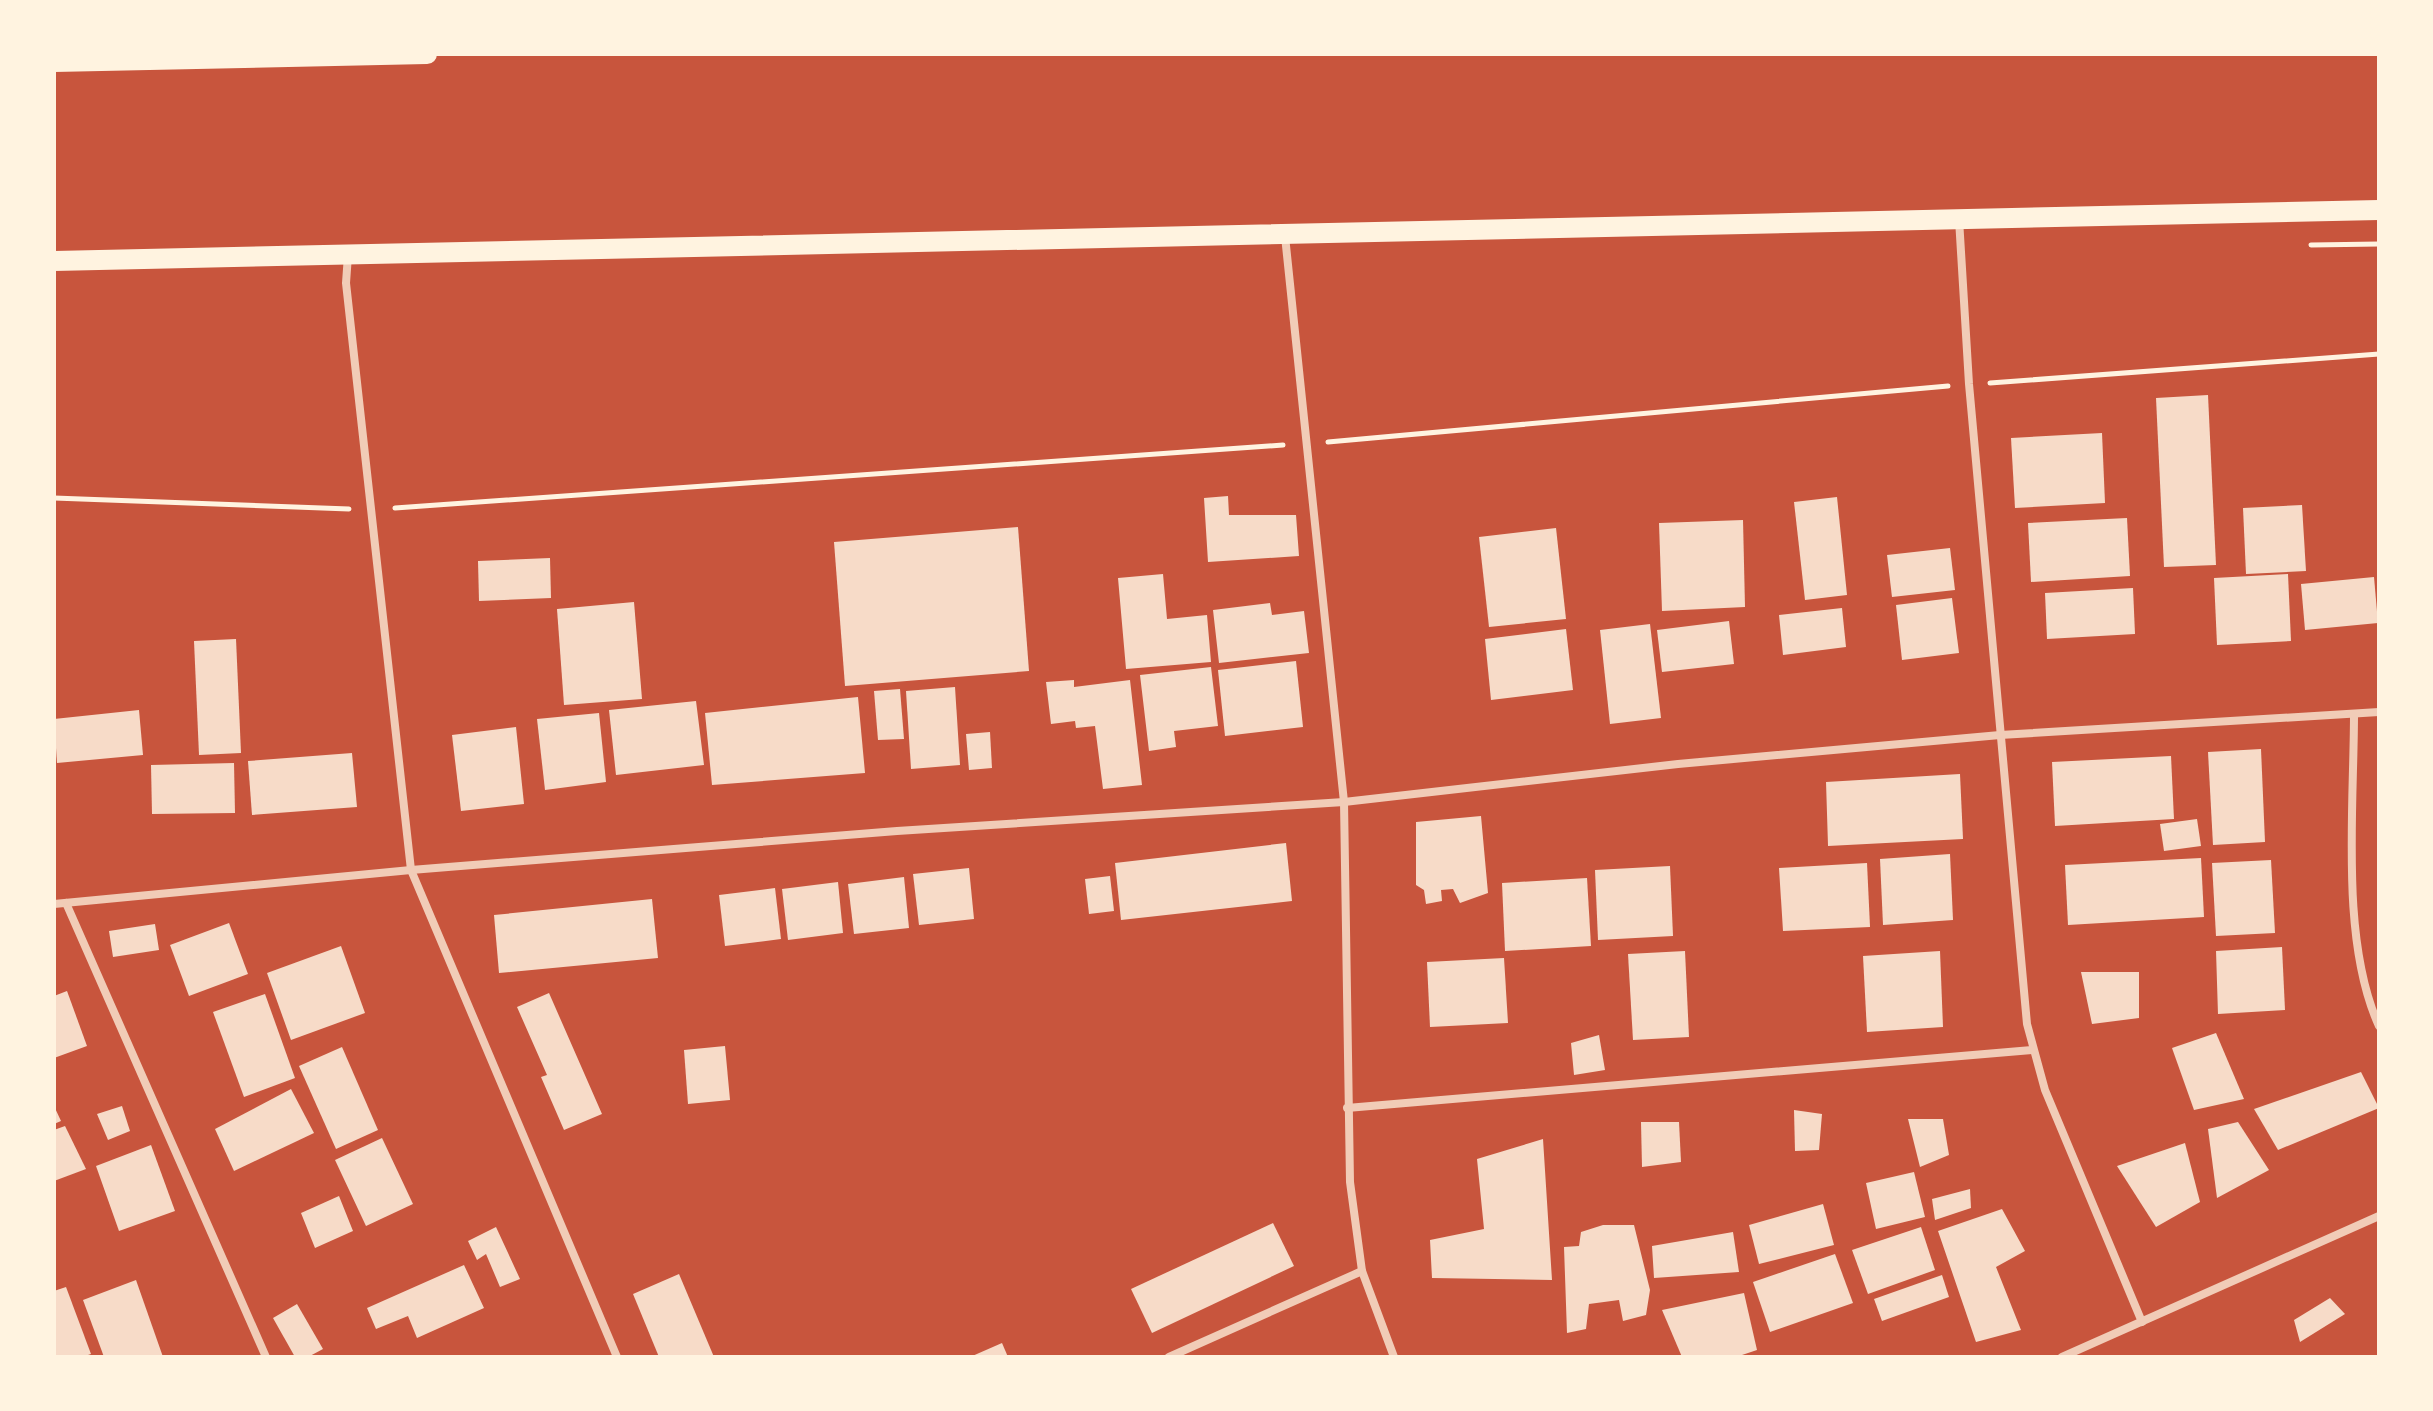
<svg xmlns="http://www.w3.org/2000/svg" width="2433" height="1411" font-family="Raleway,sans-serif">
<style>
.building{fill:#f7dbc8}
.lines{fill:none;stroke-linecap:round;stroke-linejoin:round}
.path{stroke:#fff3e0;stroke-width:5}
.minor{stroke:#f1ccb7;stroke-width:8}
.primary{stroke:#fff3e0;stroke-width:20}
</style>
<rect width="100%" height="100%" fill="#c8553d"/>
<g class="building">
<polygon points="2208,395 2216,565 2164,567 2156,398"/>
<polygon points="2102,433 2105,503 2015,508 2011,438"/>
<polygon points="1228,496 1229,515 1296,515 1299,556 1208,562 1204,498"/>
<polygon points="1837,497 1847,595 1805,600 1794,502"/>
<polygon points="2302,505 2306,571 2246,574 2243,508"/>
<polygon points="2127,518 2130,576 2031,582 2028,523"/>
<polygon points="1743,520 1745,607 1662,611 1659,523"/>
<polygon points="1018,527 1029,671 845,686 834,542"/>
<polygon points="1556,528 1566,619 1489,627 1479,537"/>
<polygon points="1950,548 1955,590 1892,597 1887,555"/>
<polygon points="550,558 551,598 479,601 478,561"/>
<polygon points="1163,574 1167,619 1207,615 1211,662 1126,669 1118,578"/>
<polygon points="2288,574 2291,641 2217,645 2214,578"/>
<polygon points="2374,577 2378,623 2305,630 2301,584"/>
<polygon points="2133,588 2135,634 2047,639 2045,593"/>
<polygon points="1952,598 1959,653 1902,660 1896,605"/>
<polygon points="634,602 642,699 564,705 557,609"/>
<polygon points="1270,603 1272,615 1304,611 1309,653 1219,663 1213,610"/>
<polygon points="1842,608 1846,647 1783,655 1779,615"/>
<polygon points="1729,621 1734,664 1662,672 1657,630"/>
<polygon points="1650,624 1661,718 1610,724 1600,630"/>
<polygon points="1566,629 1573,690 1491,700 1485,639"/>
<polygon points="236,639 241,753 199,755 194,641"/>
<polygon points="1296,661 1303,727 1225,736 1218,670"/>
<polygon points="1211,667 1218,726 1174,731 1176,747 1149,751 1140,675"/>
<polygon points="1074,680 1074,687 1130,680 1142,785 1103,789 1095,726 1076,728 1075,721 1051,724 1046,682"/>
<polygon points="955,687 960,765 911,769 906,691"/>
<polygon points="900,689 904,739 878,740 874,691"/>
<polygon points="858,697 865,773 712,785 705,713"/>
<polygon points="696,701 704,765 616,775 609,710"/>
<polygon points="139,710 143,755 57,763 54,719"/>
<polygon points="599,713 606,782 545,790 537,719"/>
<polygon points="516,727 524,804 461,811 452,735"/>
<polygon points="990,732 992,768 969,770 966,734"/>
<polygon points="2261,749 2265,842 2213,845 2208,752"/>
<polygon points="352,753 357,807 252,815 248,761"/>
<polygon points="2171,756 2174,819 2055,826 2052,762"/>
<polygon points="234,763 235,813 152,814 151,765"/>
<polygon points="1960,774 1963,839 1828,846 1826,782"/>
<polygon points="1481,816 1488,893 1460,903 1453,889 1441,890 1442,901 1426,904 1424,890 1416,885 1416,822"/>
<polygon points="2197,819 2201,846 2164,851 2160,824"/>
<polygon points="1286,843 1292,901 1121,920 1115,863"/>
<polygon points="1950,854 1953,920 1883,925 1880,859"/>
<polygon points="2201,858 2204,917 2068,925 2065,865"/>
<polygon points="2271,860 2275,933 2216,936 2212,863"/>
<polygon points="1867,863 1870,927 1783,931 1779,868"/>
<polygon points="1670,866 1673,936 1598,940 1595,870"/>
<polygon points="969,868 974,919 919,925 913,874"/>
<polygon points="1110,876 1114,911 1089,914 1085,879"/>
<polygon points="904,877 909,928 854,934 848,884"/>
<polygon points="1587,878 1591,946 1505,951 1502,883"/>
<polygon points="838,882 843,933 788,940 782,889"/>
<polygon points="775,888 781,939 725,946 719,895"/>
<polygon points="652,899 658,958 499,973 494,915"/>
<polygon points="229,923 248,974 189,996 170,945"/>
<polygon points="155,924 159,950 113,957 109,931"/>
<polygon points="341,946 365,1013 291,1040 267,973"/>
<polygon points="2282,947 2285,1010 2218,1014 2216,951"/>
<polygon points="1685,951 1689,1037 1633,1040 1628,954"/>
<polygon points="1940,951 1943,1027 1867,1032 1863,956"/>
<polygon points="1504,958 1508,1023 1430,1027 1427,962"/>
<polygon points="2081,972 2139,972 2139,1018 2092,1024"/>
<polygon points="67,991 87,1046 54,1058 54,996"/>
<polygon points="549,993 602,1114 564,1130 541,1077 547,1075 517,1007"/>
<polygon points="265,994 295,1078 244,1097 213,1012"/>
<polygon points="2216,1033 2244,1099 2194,1110 2172,1048"/>
<polygon points="1599,1035 1605,1070 1574,1075 1571,1043"/>
<polygon points="725,1046 730,1100 688,1104 684,1050"/>
<polygon points="342,1047 378,1130 336,1149 299,1066"/>
<polygon points="2361,1072 2379,1108 2278,1150 2254,1109"/>
<polygon points="291,1089 314,1133 234,1171 215,1129"/>
<polygon points="54,1106 61,1121 54,1124"/>
<polygon points="122,1106 130,1131 108,1140 97,1114"/>
<polygon points="1794,1110 1822,1114 1819,1150 1795,1151"/>
<polygon points="1908,1119 1943,1119 1949,1155 1920,1167"/>
<polygon points="1641,1122 1679,1122 1681,1162 1642,1167"/>
<polygon points="2238,1122 2269,1170 2217,1198 2208,1129"/>
<polygon points="65,1126 86,1169 54,1181 54,1130"/>
<polygon points="382,1138 413,1204 366,1226 335,1160"/>
<polygon points="1543,1139 1552,1280 1432,1278 1430,1240 1484,1229 1477,1159"/>
<polygon points="2185,1143 2200,1202 2156,1227 2117,1166"/>
<polygon points="151,1145 175,1211 119,1231 96,1166"/>
<polygon points="1914,1172 1925,1217 1876,1229 1866,1183"/>
<polygon points="1970,1189 1971,1208 1935,1220 1932,1199"/>
<polygon points="339,1196 353,1231 315,1248 301,1213"/>
<polygon points="1823,1204 1834,1245 1759,1264 1749,1225"/>
<polygon points="2002,1209 2025,1251 1996,1267 2021,1330 1976,1342 1938,1231"/>
<polygon points="1273,1223 1294,1266 1152,1333 1131,1289"/>
<polygon points="1603,1225 1634,1225 1650,1290 1646,1315 1623,1321 1619,1300 1589,1304 1586,1329 1567,1333 1564,1247 1579,1246 1581,1232"/>
<polygon points="496,1227 520,1279 500,1287 486,1254 477,1260 468,1241"/>
<polygon points="1921,1227 1935,1270 1868,1294 1852,1250"/>
<polygon points="1733,1232 1739,1272 1654,1278 1652,1246"/>
<polygon points="1835,1254 1853,1303 1770,1332 1753,1282"/>
<polygon points="464,1265 484,1308 417,1338 408,1316 376,1329 367,1308"/>
<polygon points="679,1274 714,1357 659,1357 633,1294"/>
<polygon points="1942,1275 1949,1297 1882,1321 1874,1299"/>
<polygon points="136,1280 163,1357 104,1357 83,1300"/>
<polygon points="66,1287 91,1354 82,1357 54,1357 54,1291"/>
<polygon points="1744,1293 1757,1350 1736,1357 1682,1357 1662,1310"/>
<polygon points="2330,1298 2345,1314 2300,1342 2294,1320"/>
<polygon points="297,1304 323,1349 308,1357 295,1357 273,1318"/>
<polygon points="1002,1343 1008,1357 970,1357"/>
</g>
<g class="lines">
<g class="path">
<polyline points="2311,245 2379,244"/>
<polyline points="1990,383 2379,354"/>
<polyline points="1328,442 1948,386"/>
<polyline points="54,498 349,509"/>
<polyline points="395,508 1283,445"/>
</g>
<g class="minor">
<polyline points="1959,219 1969,384 2027,1024 2045,1090 2142,1322"/>
<polyline points="1285,236 1344,802 1350,1182 1362,1271 1394,1357"/>
<polyline points="348,255 346,283 411,870 617,1357"/>
<path d="M2354,714c0,94 -14,227 25,312"/>
<polyline points="66,903 266,1357"/>
<polyline points="54,904 411,870 897,831 1344,802 1678,764 2000,735 2379,712"/>
<polyline points="1347,1108 2032,1050"/>
<polyline points="1169,1357 1362,1271"/>
<polyline points="2062,1357 2379,1216"/>
</g>
<g class="primary">
<polyline points="54,62 427,54"/>
<polyline points="54,261 2379,210"/>
</g>
</g>
<rect width="2433" height="1411" fill="none" stroke="#fff3e0" stroke-width="112"/>
</svg>
